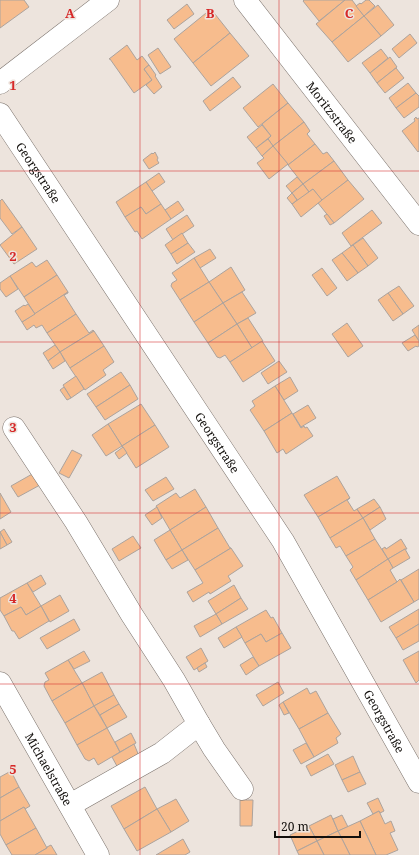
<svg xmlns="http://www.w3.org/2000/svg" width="419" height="855" font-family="'Noto Serif',serif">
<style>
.building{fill:#f7bc8d;stroke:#aca39d}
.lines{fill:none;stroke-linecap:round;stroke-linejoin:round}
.minor-casing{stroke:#7a716b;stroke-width:23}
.minor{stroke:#fff;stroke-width:22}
.grid{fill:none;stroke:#d62828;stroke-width:1;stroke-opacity:0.55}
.labels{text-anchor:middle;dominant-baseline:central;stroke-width:3;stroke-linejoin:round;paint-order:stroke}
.street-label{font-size:12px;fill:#120f0c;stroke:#ede4dd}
.grid-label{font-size:13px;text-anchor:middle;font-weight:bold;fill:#d62828;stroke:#ede4dd;stroke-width:3;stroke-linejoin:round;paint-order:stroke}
</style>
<rect width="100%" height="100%" fill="#ede4dd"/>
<g class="building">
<polygon points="0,0 24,0 29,7 0,28"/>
<polygon points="304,0 345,0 319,21 303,1"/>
<polygon points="345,0 352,0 364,16 332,42 316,24"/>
<polygon points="366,0 369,0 375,6 364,16 356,6 360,3 361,4"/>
<polygon points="187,4 194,14 174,29 167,20"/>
<polygon points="378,5 394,25 381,36 364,16"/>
<polygon points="211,9 230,33 193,63 174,39"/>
<polygon points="364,16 381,36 348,62 332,42"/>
<polygon points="230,33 249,56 211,86 193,63"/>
<polygon points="410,34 417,43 399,58 392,49"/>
<polygon points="127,45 137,60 142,56 149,65 144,69 152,80 134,93 110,59 109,59"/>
<polygon points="158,48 171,67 160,74 148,55"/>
<polygon points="381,49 388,58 370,73 362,63"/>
<polygon points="390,57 397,67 377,83 370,73"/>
<polygon points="149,65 156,75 155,76 162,87 154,94 146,85 152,80 144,69"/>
<polygon points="396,68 404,78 385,93 377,83"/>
<polygon points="233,77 241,87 210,111 203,101"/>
<polygon points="408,83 416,93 396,108 389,98"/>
<polygon points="273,84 288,103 258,127 243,108"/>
<polygon points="416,93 419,96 419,107 404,118 396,108"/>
<polygon points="288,103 304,122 273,146 268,139 271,136 262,124"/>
<polygon points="416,117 417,119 419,118 419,151 418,152 402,131 415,121 414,119"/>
<polygon points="304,122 310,131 307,134 315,144 288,165 273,146"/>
<polygon points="262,125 271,136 256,148 247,137"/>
<polygon points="268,139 273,146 262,156 256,148"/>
<polygon points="315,144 323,154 327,152 334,161 303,184 288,165"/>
<polygon points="273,146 288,164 269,179 257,163 264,158 262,156"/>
<polygon points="155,152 158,158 157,160 159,163 149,169 143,160 152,153 153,154"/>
<polygon points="334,161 348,180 322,201 313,189 309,192 303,184"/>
<polygon points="159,173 165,182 152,191 146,182"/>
<polygon points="297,177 303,184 292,193 286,186"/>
<polygon points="348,180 364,199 334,223 318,203"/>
<polygon points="146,182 161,204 146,214 141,207 125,217 116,202"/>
<polygon points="303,184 309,192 298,201 292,193"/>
<polygon points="313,189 322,200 301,217 292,204"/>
<polygon points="292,193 297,200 292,204 287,198"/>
<polygon points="2,199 22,227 12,234 0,218 0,201"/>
<polygon points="178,201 184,210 171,219 165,210"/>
<polygon points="161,204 171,219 142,239 137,231 135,232 125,217 141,207 146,214"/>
<polygon points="372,210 382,223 351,246 342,233"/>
<polygon points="327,214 334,223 330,225 324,216"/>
<polygon points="187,215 194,226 173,240 166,229"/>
<polygon points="22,227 37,249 14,264 0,245"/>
<polygon points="182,233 188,243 171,254 165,245"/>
<polygon points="363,238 378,258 368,266 353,245"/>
<polygon points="188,243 195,252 177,264 171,254"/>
<polygon points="353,245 368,266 358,273 342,253"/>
<polygon points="210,249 216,258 200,268 194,258"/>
<polygon points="342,253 358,273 347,281 332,260"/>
<polygon points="194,258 209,282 180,300 171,286 172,283 177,280 172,273"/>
<polygon points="47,260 57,275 24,297 10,276 32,262 36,267"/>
<polygon points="231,267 245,290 223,303 209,282"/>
<polygon points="322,268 337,288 327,296 312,275"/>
<polygon points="57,275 68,292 35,314 24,297"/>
<polygon points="10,276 18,289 6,297 0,289 0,283"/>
<polygon points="209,282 223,303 194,322 180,300"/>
<polygon points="399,286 414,306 403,314 388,293"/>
<polygon points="68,292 68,293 64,295 76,314 47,333 42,325 36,328 34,325 27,330 22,322"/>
<polygon points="242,292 256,313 237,324 223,303"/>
<polygon points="388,293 403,314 393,321 378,300"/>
<polygon points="223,303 237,324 208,343 194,322"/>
<polygon points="28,304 35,314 22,322 15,311 24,305 25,306"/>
<polygon points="76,314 89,333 93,330 94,331 60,352 47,333"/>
<polygon points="248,318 263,341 252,348 237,324"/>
<polygon points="347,323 363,346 348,357 332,334"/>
<polygon points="237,324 252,348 230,362 225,355 220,358 217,357 208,343"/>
<polygon points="419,325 419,341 412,330"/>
<polygon points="94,331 104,346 70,368 60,352"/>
<polygon points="415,335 419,341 419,346 417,347 416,346 408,351 402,343"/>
<polygon points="262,341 275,361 243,382 230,362"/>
<polygon points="55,345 60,352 48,361 43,353"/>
<polygon points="104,346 114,362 103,370 106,375 85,390 70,368"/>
<polygon points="60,352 65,361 53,369 48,361"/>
<polygon points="279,361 287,372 268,384 261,373"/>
<polygon points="121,372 130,385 96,407 87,394"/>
<polygon points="76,376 84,389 71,398 63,385"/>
<polygon points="290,377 298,391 284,400 275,386"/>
<polygon points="130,385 138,399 105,420 96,407"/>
<polygon points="275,386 292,413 264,431 250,410 255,406 252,401"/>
<polygon points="64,387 71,398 67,400 60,390"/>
<polygon points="141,404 155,425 122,446 108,424"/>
<polygon points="308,405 316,418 301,427 293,414"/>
<polygon points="292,413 301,428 304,426 305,428 307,427 313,436 286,454 283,449 277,453 264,431"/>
<polygon points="108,424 122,446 106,456 92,435"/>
<polygon points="155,425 169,447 136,468 122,446"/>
<polygon points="123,447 127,453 119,459 115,453"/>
<polygon points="72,450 82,455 69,478 59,473"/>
<polygon points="34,473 40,485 18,497 11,486"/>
<polygon points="337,476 350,498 318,517 304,495"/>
<polygon points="166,477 174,489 153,501 145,490"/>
<polygon points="195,489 206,507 170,530 156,506 176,493 180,498"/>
<polygon points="0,493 11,512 0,519"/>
<polygon points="350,498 347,500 354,511 357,509 363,518 330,538 318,517"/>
<polygon points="374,499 380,507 363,518 357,509"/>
<polygon points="157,507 162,518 152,525 145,515"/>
<polygon points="206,507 218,528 182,550 170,530"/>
<polygon points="380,507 386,519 370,530 363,518"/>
<polygon points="363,518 375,539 346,556 340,546 336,548 330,538"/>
<polygon points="218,528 230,548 231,548 195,570 182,550"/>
<polygon points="4,529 12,542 7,545 0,532"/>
<polygon points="170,530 182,550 166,560 154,540"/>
<polygon points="0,532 7,545 0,549"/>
<polygon points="133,536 141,548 119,561 112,549"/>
<polygon points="375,539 388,559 356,580 350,570 353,567 346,556"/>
<polygon points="401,539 407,549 405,549 388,559 382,549 385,547 386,549"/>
<polygon points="231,548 243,566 228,576 231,581 210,594 209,592 193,602 187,592 203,583 195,570"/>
<polygon points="405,549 410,558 393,568 388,559"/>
<polygon points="182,550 188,560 172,569 166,560"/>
<polygon points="388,559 393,568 390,570 397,582 368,600 356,580"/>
<polygon points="419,569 419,599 414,602 401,580"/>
<polygon points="41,575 46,584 33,592 27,583"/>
<polygon points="400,579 414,602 381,622 368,600 397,582"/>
<polygon points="27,583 41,606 26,615 21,607 4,616 0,610 0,598"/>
<polygon points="234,585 241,598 216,614 208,601"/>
<polygon points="60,595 69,611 50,622 41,606"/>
<polygon points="241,598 248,609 222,624 216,614"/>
<polygon points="41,606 49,621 19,639 14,631 12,631 4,616 21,607 26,615"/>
<polygon points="419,609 419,624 396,638 389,627"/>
<polygon points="266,610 271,618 273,617 282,633 266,642 261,634 245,643 236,627"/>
<polygon points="216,614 222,624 200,637 194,626"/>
<polygon points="74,619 80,630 47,649 40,638"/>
<polygon points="419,624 419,641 403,650 396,638"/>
<polygon points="236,627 242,637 224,648 218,638"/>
<polygon points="282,633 291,648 259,666 245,643 261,634 266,642"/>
<polygon points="201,648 208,661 194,670 186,657"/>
<polygon points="84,651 90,661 74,669 68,660"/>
<polygon points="419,651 419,680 416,683 403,660"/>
<polygon points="253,657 259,666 246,675 240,665"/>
<polygon points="68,660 82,683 52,701 44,686 45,682 49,680 45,673"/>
<polygon points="205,663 207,667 199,672 197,668"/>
<polygon points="102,672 114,695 94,706 82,683"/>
<polygon points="278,682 284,693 263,706 256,695"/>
<polygon points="82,683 94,706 65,723 52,701"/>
<polygon points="307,688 310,694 316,691 328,713 299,729 283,702"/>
<polygon points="114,695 119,704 100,715 94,706"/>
<polygon points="283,702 289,713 284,715 279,705"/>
<polygon points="119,704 127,717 107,728 100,715"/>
<polygon points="94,706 107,728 77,745 65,723"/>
<polygon points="328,713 341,734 336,738 338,743 314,757 299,729"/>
<polygon points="107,728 120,752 98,765 94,758 89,761 85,759 77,745"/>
<polygon points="131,733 136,743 120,752 115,742"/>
<polygon points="306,743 314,757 301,764 293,750"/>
<polygon points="134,744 139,756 118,768 112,757"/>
<polygon points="328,754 334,764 311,776 306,766"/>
<polygon points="353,756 360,772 342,780 335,765"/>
<polygon points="11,771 19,787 0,798 0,777"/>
<polygon points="360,772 366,784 348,792 342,780"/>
<polygon points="19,787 30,806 25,809 24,807 0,821 0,798"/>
<polygon points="145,787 157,809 124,829 111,806"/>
<polygon points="378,798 384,811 380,813 379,811 373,814 367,803"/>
<polygon points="176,799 189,821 171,832 157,809"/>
<polygon points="240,800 253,800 252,826 240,826"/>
<polygon points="24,807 36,828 6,845 0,834 0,821"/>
<polygon points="157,809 171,832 137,851 124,829"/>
<polygon points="379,811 385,824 391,821 395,831 390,833 398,850 386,855 376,855 360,821"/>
<polygon points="331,815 338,831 317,841 309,826"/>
<polygon points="342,815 348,827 338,831 333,819"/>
<polygon points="360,821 376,855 350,855 338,831"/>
<polygon points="309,826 317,841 297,851 290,835"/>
<polygon points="36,828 47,848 35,855 12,855 6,845"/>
<polygon points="338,831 350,855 324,855 317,841"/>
<polygon points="183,839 190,852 185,855 156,855"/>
<polygon points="317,841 324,855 299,855 297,851"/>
<polygon points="51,845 57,855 35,855 47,848 47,847"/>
</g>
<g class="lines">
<g class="minor-casing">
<g id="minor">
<path id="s1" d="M245,0l174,224"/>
<polyline points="0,83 108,0"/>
<path id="s2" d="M0,114l283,427 136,241"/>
<polyline points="14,428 76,522 132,615 174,680 199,724 162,753 70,805"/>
<path id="s3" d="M0,683l98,172"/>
<polyline points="199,724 214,749 242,789"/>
</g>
</g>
<use href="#minor" class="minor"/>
</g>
<path class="grid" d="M140,0v855M279,0v855M0,171h419M0,342h419M0,513h419M0,684h419"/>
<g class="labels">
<g class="street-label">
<text stroke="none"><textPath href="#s1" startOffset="142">Moritzstraße</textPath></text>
<text stroke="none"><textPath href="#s2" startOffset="70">Georgstraße</textPath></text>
<text stroke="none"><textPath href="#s2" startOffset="394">Georgstraße</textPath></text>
<text stroke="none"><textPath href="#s2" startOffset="719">Georgstraße</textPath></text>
<text stroke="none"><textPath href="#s3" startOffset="99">Michaelstraße</textPath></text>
</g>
</g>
<g class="grid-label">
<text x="70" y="18">A</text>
<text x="210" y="18">B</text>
<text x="349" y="18">C</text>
<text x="13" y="90">1</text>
<text x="13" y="261">2</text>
<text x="13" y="432">3</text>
<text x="13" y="603">4</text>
<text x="13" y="774">5</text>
</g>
<path d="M275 831v6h85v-6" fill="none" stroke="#120f0c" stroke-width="2"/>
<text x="281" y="831" font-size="12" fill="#120f0c" stroke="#ede4dd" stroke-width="3" paint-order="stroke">20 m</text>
</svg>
